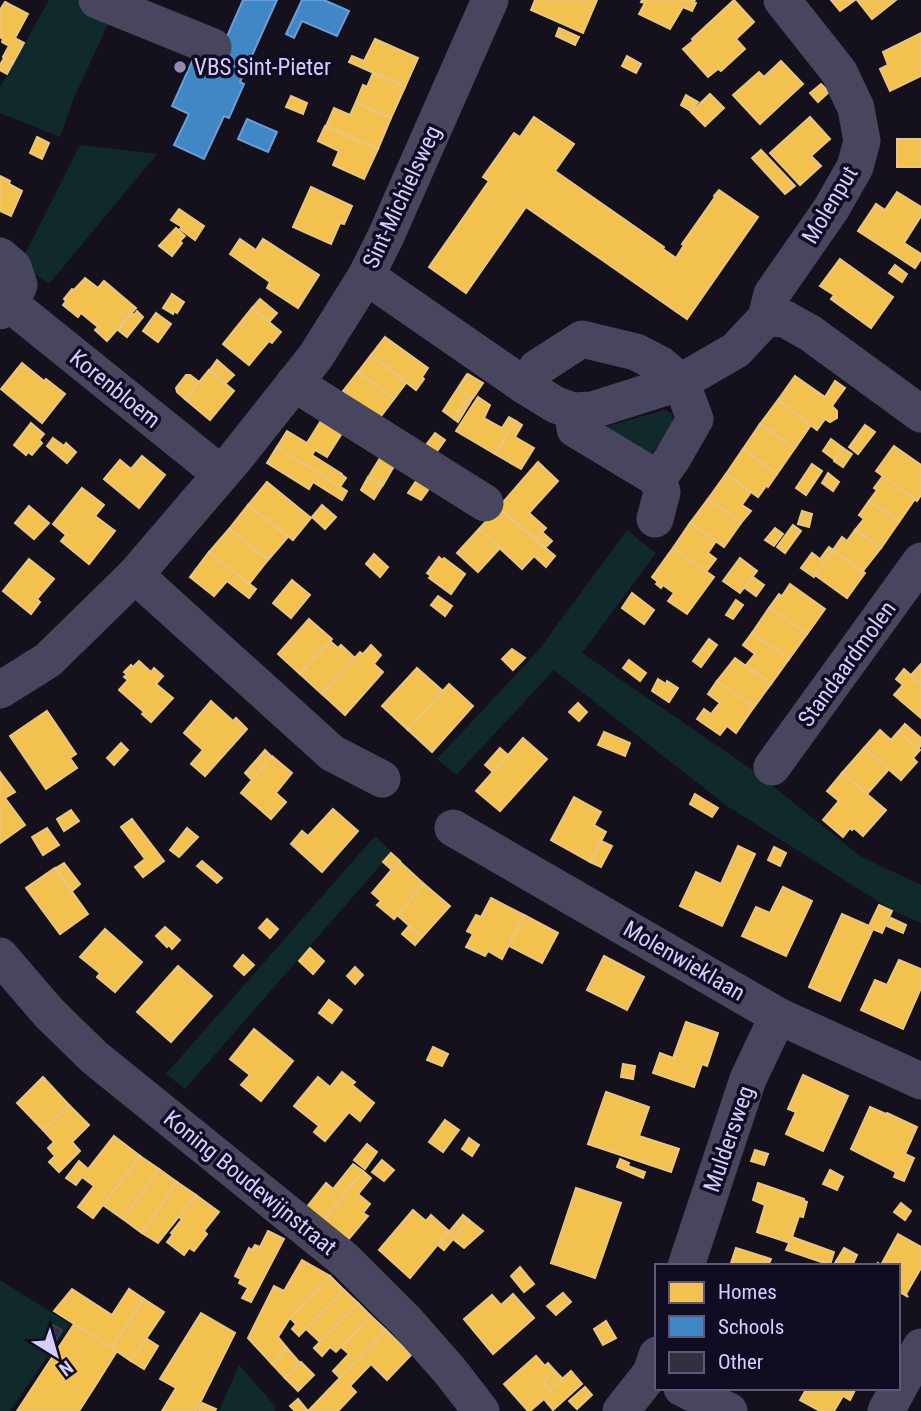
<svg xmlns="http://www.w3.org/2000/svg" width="921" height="1411" font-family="'Roboto Condensed',sans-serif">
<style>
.green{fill:#10292a}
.homes{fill:#f2c14e;stroke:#e9c583;stroke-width:2}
.schools{fill:#3f88c5;stroke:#6c9dd6;stroke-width:2}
.building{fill:#322f3f;stroke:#403b51;stroke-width:2}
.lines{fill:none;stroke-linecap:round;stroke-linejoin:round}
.minor{stroke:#47465e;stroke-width:37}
.poi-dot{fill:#918bb0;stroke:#100c22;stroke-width:2.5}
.labels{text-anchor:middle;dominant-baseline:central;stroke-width:7;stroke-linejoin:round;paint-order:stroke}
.poi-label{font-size:23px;fill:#d4cdff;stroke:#100c22;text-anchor:start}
.street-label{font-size:23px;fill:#d4cdff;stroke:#100c22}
</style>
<rect width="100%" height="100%" fill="#14111d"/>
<g class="green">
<polygon points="49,0 119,0 73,100 60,137 0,113 0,87"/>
<polygon points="80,145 157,154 49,284 20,264"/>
<polygon points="665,410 672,414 674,423 649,458 604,427"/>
<polygon points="627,530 656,553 582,653 754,771 860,856 921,885 921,923 892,910 727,806 554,670 456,775 437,759 538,651"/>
<polygon points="375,836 392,852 185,1089 166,1074"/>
<polygon points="0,1280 70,1324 10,1411 0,1411"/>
<polygon points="239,1365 276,1407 274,1411 219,1411"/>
</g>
<g class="homes">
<polygon points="535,0 597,0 583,33 531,10"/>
<polygon points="642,0 695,0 693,2 696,3 692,11 683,7 670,29 639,14 645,3 641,2"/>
<polygon points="734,0 754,22 736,39 745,49 721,71 718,69 708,77 683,49 693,41 692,39"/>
<polygon points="831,0 855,0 840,11"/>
<polygon points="857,0 896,0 872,19"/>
<polygon points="5,2 28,14 15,38 24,43 13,63 3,57 9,46 2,42 3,39 0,37 0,10"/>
<polygon points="559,28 579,37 575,45 556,36"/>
<polygon points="921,33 921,76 890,91 880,69 888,65 883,52"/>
<polygon points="375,39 418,58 405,87 349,62 352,56 364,61"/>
<polygon points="627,56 641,64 636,73 622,66"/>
<polygon points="4,58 13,63 7,74 0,70 0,65"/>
<polygon points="781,61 803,84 760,124 733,95 759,72 764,77"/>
<polygon points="373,73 405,87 391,118 356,102 363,85 367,87"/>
<polygon points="821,84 829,92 818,102 810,93"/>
<polygon points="710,94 724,108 705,126 691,112"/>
<polygon points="686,95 698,102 691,111 681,105"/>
<polygon points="291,96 307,103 303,114 286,107"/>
<polygon points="356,102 391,118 378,149 326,126 334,108 350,115"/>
<polygon points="534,117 574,144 555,171 664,247 663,249 676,258 684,245 682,244 715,197 714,196 719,190 758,217 687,319 526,207 466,293 429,267 489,181 483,177 514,133 520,137"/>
<polygon points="810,117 830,139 811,156 821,166 800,185 770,153"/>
<polygon points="325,126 378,149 364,179 333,165 339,151 318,141"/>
<polygon points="37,137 49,143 42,159 30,153"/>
<rect x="897" y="139" width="24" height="28"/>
<polygon points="761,150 795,186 785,194 752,158"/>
<polygon points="0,176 10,181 9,184 22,191 11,216 0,211"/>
<polygon points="311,187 352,206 344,224 340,223 331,244 293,227"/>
<polygon points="897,192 921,207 921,216 904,243 921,254 921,259 915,268 858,231 876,204 885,210"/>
<polygon points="179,209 204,226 195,240 180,229 182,227 171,220"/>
<polygon points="176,228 185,236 180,241 182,243 172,256 159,246"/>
<polygon points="240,239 256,250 263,239 319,275 298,308 267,288 270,282 230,254"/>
<polygon points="840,259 893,297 871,328 831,299 834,295 820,286"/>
<polygon points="895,265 907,274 902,282 889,273"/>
<polygon points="85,278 98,288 104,281 136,308 107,341 95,330 98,327 81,313 78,317 63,305 66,301 64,299 72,289 74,290"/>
<polygon points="172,294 184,302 177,313 174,311 173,314 163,308"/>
<polygon points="260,299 277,313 269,322 252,308"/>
<polygon points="252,308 281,332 272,343 269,341 249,365 223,344"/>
<polygon points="137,311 143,317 127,337 118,330 132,313 134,315"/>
<polygon points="156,313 171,324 158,342 143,331"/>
<polygon points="385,337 428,368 422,377 424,379 416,390 371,355"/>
<polygon points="371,355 406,383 394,399 358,372"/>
<polygon points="217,360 234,375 225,384 209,371"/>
<polygon points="22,363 44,381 46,379 65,394 42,423 1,389"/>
<polygon points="209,370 234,391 210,420 185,399"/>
<polygon points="358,372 394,399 378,420 343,391"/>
<polygon points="467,374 458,389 473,398 469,397 454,419 443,411"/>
<polygon points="468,374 483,383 473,398 458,389"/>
<polygon points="186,375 190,375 199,382 185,399 177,392 176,388"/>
<polygon points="795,376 825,397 835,381 845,388 832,406 837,411 837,418 830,422 825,419 817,430 778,400"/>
<polygon points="469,397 472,399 458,422 454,419"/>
<polygon points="478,397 490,405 484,418 502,428 509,417 516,421 495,454 456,431"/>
<polygon points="778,400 811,425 795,448 760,424"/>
<polygon points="324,416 344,430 327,457 315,450 312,455 342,474 342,475 346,478 340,487 277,447 287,431 307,443"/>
<polygon points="516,421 522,425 515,437 534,448 521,469 495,454"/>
<polygon points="31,423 44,434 39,440 42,443 32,455 28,452 26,455 14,445"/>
<polygon points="760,424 795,448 777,474 743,449"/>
<polygon points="865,425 875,432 858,454 849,447"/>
<polygon points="435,433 445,440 431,460 420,453"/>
<polygon points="53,438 64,446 66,443 76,452 67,463 47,446"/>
<polygon points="831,439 843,448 835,460 823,451"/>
<polygon points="894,446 921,465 921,495 917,501 876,471"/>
<polygon points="277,447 347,491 342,500 313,482 309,489 267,463"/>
<polygon points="843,448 852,454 843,467 834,461"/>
<polygon points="743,449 777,474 768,487 767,485 758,497 726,474"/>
<polygon points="142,456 165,475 139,508 104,479 120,460 131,469"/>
<polygon points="380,458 394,466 383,485 369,476"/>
<polygon points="538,462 558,481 529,513 546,528 536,539 498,508"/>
<polygon points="812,464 822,471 806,495 796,488"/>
<polygon points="828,473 839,482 833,491 822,483"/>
<polygon points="726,474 751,492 742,505 751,511 741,523 708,499"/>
<polygon points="420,475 433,483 421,500 408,493"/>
<polygon points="883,476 915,499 899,522 869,501 877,490 874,488"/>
<polygon points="368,477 382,486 374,499 361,490"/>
<polygon points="267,482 311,518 293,540 248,505"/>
<polygon points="82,488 104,505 95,516 115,531 89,564 61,541 66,535 53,524"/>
<polygon points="708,499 741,523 724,547 690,523"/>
<polygon points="869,501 899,522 881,548 855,530 864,519 859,515"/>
<polygon points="248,505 288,537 268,560 229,529"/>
<polygon points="322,505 336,517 325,529 312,517"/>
<polygon points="29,506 49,523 34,539 15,523"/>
<polygon points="498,508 555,556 546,567 534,556 522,569 479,529"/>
<polygon points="802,511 812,514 809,527 798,524"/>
<polygon points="690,523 716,541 708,553 716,559 706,572 673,548"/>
<polygon points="793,525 801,531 785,553 777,547"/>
<polygon points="775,528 783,534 774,546 765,540"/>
<polygon points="229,529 268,560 249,584 209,552"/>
<polygon points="479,529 500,548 478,572 457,553"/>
<polygon points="855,530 881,548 863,571 833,550 842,537 847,541"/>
<polygon points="542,532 552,541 546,547 536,539"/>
<polygon points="829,547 833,550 814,577 801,568 812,553 820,559"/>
<polygon points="673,548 714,577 687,614 668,601 674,593 663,585 661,588 656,584 658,582 652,577"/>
<polygon points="833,550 865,573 847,598 815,575"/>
<polygon points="209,552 256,589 249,598 227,581 214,596 190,577"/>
<polygon points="374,554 388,567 380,577 366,564"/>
<polygon points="439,557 442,560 444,558 465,574 451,594 429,578 431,576 427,573"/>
<polygon points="740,558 757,571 740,593 723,581"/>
<polygon points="29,559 54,579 37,599 40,602 31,614 3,591"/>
<polygon points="753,577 764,585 756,596 745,588"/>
<polygon points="292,580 310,595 291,618 273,603"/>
<polygon points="790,584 825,609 807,634 769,608 779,594 782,596"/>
<polygon points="632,593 654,610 644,624 622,608"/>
<polygon points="438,596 452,606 445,616 431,605"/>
<polygon points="736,600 743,605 733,619 726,615"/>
<polygon points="769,608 807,634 789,659 752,633"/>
<polygon points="309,619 332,639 300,674 278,654"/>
<polygon points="752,633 789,659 771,684 746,665 755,654 743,645"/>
<polygon points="709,639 717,645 701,667 693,661"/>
<polygon points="330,641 338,648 341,645 355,658 322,694 300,674"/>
<polygon points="371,645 381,655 374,664 383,672 345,715 322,694 360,652 363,654"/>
<polygon points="512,649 525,658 513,670 502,659"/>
<polygon points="735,658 771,684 754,707 717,681"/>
<polygon points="629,660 646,673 640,681 623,668"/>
<polygon points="139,661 151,672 154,668 163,676 156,684 173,698 151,722 142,714 144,712 119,690 128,680 124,677 127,674 124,672 131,665 133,667"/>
<polygon points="921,664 921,684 911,675"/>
<polygon points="417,668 443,691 408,730 382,706"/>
<polygon points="904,669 921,684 921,718 894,695 903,685 896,679"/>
<polygon points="658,679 666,684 667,681 678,688 669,702 652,691"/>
<polygon points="717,681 754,707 736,733 727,726 720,735 697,719 704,709 711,714 720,703 708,694"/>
<polygon points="449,684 473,706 432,752 408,730"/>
<polygon points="211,701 233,721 236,718 247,729 205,776 191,764 203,750 184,733"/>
<polygon points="578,703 587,712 579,721 569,712"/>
<polygon points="47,711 76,754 70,758 77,768 46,789 10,736"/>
<polygon points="905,724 921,738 921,745 918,749 898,732"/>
<polygon points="880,730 891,740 898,732 920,750 913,758 917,762 901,780 864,748"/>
<polygon points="604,732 630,743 625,756 598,745"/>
<polygon points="523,738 547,759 500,811 476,791"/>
<polygon points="121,743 128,750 114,765 107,758"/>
<polygon points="500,748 508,755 493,772 485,765"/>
<polygon points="864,748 889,769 867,794 842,773"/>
<polygon points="265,750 272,757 252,780 245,773"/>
<polygon points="272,756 292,773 276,793 286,802 271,819 241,793"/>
<polygon points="0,772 15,792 5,798 25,825 0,843"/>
<polygon points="842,773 886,810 863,836 854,828 852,830 850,828 843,837 823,820 839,801 827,791"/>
<polygon points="695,794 718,808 712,817 690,804"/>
<polygon points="574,797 601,812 594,825 606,832 590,862 551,840"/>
<polygon points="333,809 358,831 322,872 291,844 302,831 308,836"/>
<polygon points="71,810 79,821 64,831 57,819"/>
<polygon points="132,819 164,861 143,877 135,867 145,859 121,827"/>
<polygon points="47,828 59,845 43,855 32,837"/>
<polygon points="187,828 198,837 179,857 170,850"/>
<polygon points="601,841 612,846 601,867 590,862"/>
<polygon points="738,846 755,854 722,926 680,906 696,872 721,884"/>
<polygon points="774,847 786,853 780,866 768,860"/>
<polygon points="391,853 400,861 392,870 383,862"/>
<polygon points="202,861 222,878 217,883 197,866"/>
<polygon points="399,861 424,884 394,919 377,905 381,901 372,893"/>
<polygon points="64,863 80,884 72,891 56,868"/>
<polygon points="55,868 88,914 60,934 26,888"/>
<polygon points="424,884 450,906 422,937 397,915"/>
<polygon points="783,887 812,901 786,956 742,936 756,907 770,913"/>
<polygon points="491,898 524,915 502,959 488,951 485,956 466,947 473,934 467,931 476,915 481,917"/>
<polygon points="879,905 892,911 882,933 873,929 840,1001 809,987 842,914 869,926"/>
<polygon points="524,915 558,933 542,963 509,946"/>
<polygon points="891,918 906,925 903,933 887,926"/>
<polygon points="267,919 278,929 270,938 259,928"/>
<polygon points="409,926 422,937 415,945 402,934"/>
<polygon points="165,927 180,940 172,949 169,945 167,947 156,936"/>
<polygon points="105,929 142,962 115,992 97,977 100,973 80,957"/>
<polygon points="310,948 324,961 313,974 299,961"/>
<polygon points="243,955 254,965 244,975 234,966"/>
<polygon points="604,956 644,977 627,1010 587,990"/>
<polygon points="899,960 921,969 921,988 903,1029 861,1010 875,980 887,985"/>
<polygon points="178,966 212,996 171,1042 137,1012"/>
<polygon points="355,967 363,975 355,984 347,976"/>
<polygon points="329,1000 342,1010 332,1023 319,1013"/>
<polygon points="686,1022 718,1033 707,1066 702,1064 694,1087 653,1073 660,1053 673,1058"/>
<polygon points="254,1029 293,1061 261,1101 241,1085 250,1075 230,1059"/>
<polygon points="433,1047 448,1054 442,1066 427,1060"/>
<polygon points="623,1064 635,1066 633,1079 621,1077"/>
<polygon points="342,1072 355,1082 352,1085 374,1103 360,1121 349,1112 325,1141 314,1132 319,1126 294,1106 318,1077 330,1087"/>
<polygon points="803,1075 848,1096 823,1151 786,1134 796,1112 788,1109"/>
<polygon points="43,1077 69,1105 43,1130 17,1103"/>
<polygon points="606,1092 649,1107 639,1136 679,1149 671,1172 588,1144"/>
<polygon points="69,1105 89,1125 72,1142 80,1151 59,1172 49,1162 55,1156 48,1148 54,1142 43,1130"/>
<polygon points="870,1107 886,1114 887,1113 917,1127 905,1154 914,1158 904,1181 894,1177 896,1172 851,1149"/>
<polygon points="445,1120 459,1130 443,1152 429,1142"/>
<polygon points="114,1136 140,1156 93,1218 78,1207 94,1186 82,1177 76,1185 66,1178 79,1161 88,1169"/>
<polygon points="469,1138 479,1145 472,1156 462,1149"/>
<polygon points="367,1144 377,1152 365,1169 354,1160"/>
<polygon points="755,1150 768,1154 764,1165 751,1161"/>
<polygon points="140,1156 159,1169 123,1219 103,1205"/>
<polygon points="620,1159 629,1163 628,1166 645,1172 643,1178 617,1167"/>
<polygon points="382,1160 394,1170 384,1181 372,1172"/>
<polygon points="353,1164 363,1171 322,1221 306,1208 326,1183 333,1189"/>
<polygon points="159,1169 177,1182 142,1233 123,1219"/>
<polygon points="830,1170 843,1177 837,1190 823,1184"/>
<polygon points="363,1171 371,1178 358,1194 370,1204 363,1213 368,1216 347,1241 322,1221"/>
<polygon points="177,1182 196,1195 158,1243 142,1233"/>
<polygon points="758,1183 804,1199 804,1201 807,1202 803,1217 799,1216 790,1243 757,1232 765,1205 753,1200"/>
<polygon points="576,1188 621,1203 595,1278 551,1263"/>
<polygon points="196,1195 219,1212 204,1231 207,1234 194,1251 189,1248 184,1255 167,1242 173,1234 171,1233 182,1219 179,1217"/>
<polygon points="901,1203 911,1211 905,1220 894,1212"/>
<polygon points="413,1210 426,1221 431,1215 449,1231 410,1278 379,1250"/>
<polygon points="463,1215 469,1220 444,1250 438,1245"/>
<polygon points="469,1220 483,1231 464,1248 453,1239"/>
<polygon points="268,1231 284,1239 251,1302 242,1298 248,1288 239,1283 241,1279 235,1276 249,1248 252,1250 255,1245 260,1247"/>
<polygon points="898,1234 921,1247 921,1268 906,1294 908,1297 898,1291 898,1266 876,1266 878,1263 881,1265"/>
<polygon points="792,1237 834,1252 830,1265 786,1250"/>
<polygon points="736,1248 771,1259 768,1266 730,1266"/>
<polygon points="844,1248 857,1255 852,1266 839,1266 835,1263"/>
<polygon points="302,1260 330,1276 290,1318 278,1337 287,1348 272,1364 248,1338 274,1286 284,1291"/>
<polygon points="520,1267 534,1284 524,1292 511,1276"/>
<polygon points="330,1276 344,1290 299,1336 292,1329 296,1324 290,1318"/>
<polygon points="72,1289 112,1315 129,1289 144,1299 112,1348 54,1311"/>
<polygon points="344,1290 358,1303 320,1342 306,1329"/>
<polygon points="563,1293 571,1302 556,1315 547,1306"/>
<polygon points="513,1294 534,1318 493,1354 464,1319 492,1295 501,1305"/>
<polygon points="144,1299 164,1312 131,1361 112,1348"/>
<polygon points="358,1303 371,1316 336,1352 330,1347 322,1356 314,1348"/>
<polygon points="201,1313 235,1333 196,1411 162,1411 176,1388 160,1379"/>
<polygon points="371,1316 386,1330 340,1378 333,1371 349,1354 341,1347"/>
<polygon points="606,1321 616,1338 603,1345 594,1329"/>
<polygon points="74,1324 117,1351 97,1383 79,1411 17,1411"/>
<polygon points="386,1330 411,1355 387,1380 371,1364 350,1386 356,1392 338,1411 308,1411"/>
<polygon points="146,1338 158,1346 144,1369 131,1361"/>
<polygon points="287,1348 300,1363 285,1378 272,1364"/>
<polygon points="536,1356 545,1366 548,1363 555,1371 543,1382 550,1390 571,1371 582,1384 553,1410 544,1399 530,1411 528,1411 504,1384"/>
<polygon points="301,1362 314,1375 298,1391 285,1378"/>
<polygon points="555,1371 563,1379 550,1390 543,1382"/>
<polygon points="585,1387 592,1395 577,1409 569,1401"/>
<polygon points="807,1388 856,1388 850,1400 843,1396 834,1411 820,1411 800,1400"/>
<polygon points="298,1399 308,1411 295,1411 290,1406"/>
<polygon points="202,1403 216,1409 215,1411 198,1411"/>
</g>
<g class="schools">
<polygon points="243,0 277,0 240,82 244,84 229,118 224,116 204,159 174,145 189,114 172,106 194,57 214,66"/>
<polygon points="302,0 324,0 349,11 337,36 302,21 294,38 286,34"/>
<polygon points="247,119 277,132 268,152 238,139"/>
</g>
<polygon class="building" points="53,1325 62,1330 50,1349 41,1344"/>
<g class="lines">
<g class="minor">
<polyline points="97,0 213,47"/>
<polyline points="0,256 13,267 19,285 10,304 0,311"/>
<polyline points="366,276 525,386 556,405 573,411 593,410 681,382 736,350 766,318 772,294 831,209 855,167 862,141 856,108 839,72 782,0"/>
<polyline points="10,304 221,474"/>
<polyline points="766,318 785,319 810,333 921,414"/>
<polyline points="294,383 485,503"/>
<polyline points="525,386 537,368 582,339 636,352 661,365 681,382 695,419 672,459 658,479 662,492 655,519"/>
<polyline points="573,411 575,429 658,479"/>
<polyline points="135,575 332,753 382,779"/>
<polyline points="0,690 48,660 135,575 236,457 316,356 366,276 386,236 490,0"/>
<polyline points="772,767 921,561"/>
<polyline points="453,828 778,1016 921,1081"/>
<polyline points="0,956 49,1013 94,1057 345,1260 406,1321 450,1371 481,1411"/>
<polyline points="686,1266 748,1079 778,1016"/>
<polyline points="682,1388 729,1411"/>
<polyline points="621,1411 651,1373 657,1355"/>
<polyline points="886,1411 921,1347"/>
</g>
</g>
<circle class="poi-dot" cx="180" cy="67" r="7"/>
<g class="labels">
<g class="poi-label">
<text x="194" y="67">VBS Sint-Pieter</text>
</g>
<g class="street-label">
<text transform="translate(402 197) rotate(-65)">Sint-Michielsweg</text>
<text transform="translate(830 205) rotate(-59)">Molenput</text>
<text transform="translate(115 389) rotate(39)">Korenbloem</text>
<text transform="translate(847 664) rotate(-54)">Standaardmolen</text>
<text transform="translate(684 961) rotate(30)">Molenwieklaan</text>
<text transform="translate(729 1139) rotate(-71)">Muldersweg</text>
<text transform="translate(250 1183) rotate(39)">Koning Boudewijnstraat</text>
</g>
</g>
<rect x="655" y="1264" width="245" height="126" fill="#100c22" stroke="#5e597a" stroke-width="2"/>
<rect x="669" y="1282" width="35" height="21" fill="#f2c14e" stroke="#5e597a" stroke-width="2"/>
<text x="718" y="1299" font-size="21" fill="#d4cdff">Homes</text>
<rect x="669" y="1316" width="35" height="21" fill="#3f88c5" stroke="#5e597a" stroke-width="2"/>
<text x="718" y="1334" font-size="21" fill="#d4cdff">Schools</text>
<rect x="669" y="1352" width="35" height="21" fill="#322f3f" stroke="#5e597a" stroke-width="2"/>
<text x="718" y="1369" font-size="21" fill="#d4cdff">Other</text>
<g transform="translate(56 1355) rotate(143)" stroke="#100c22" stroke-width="5" paint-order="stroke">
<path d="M0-5L12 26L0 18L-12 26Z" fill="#d4cdff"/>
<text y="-10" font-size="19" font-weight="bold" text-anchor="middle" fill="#d4cdff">N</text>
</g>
</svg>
